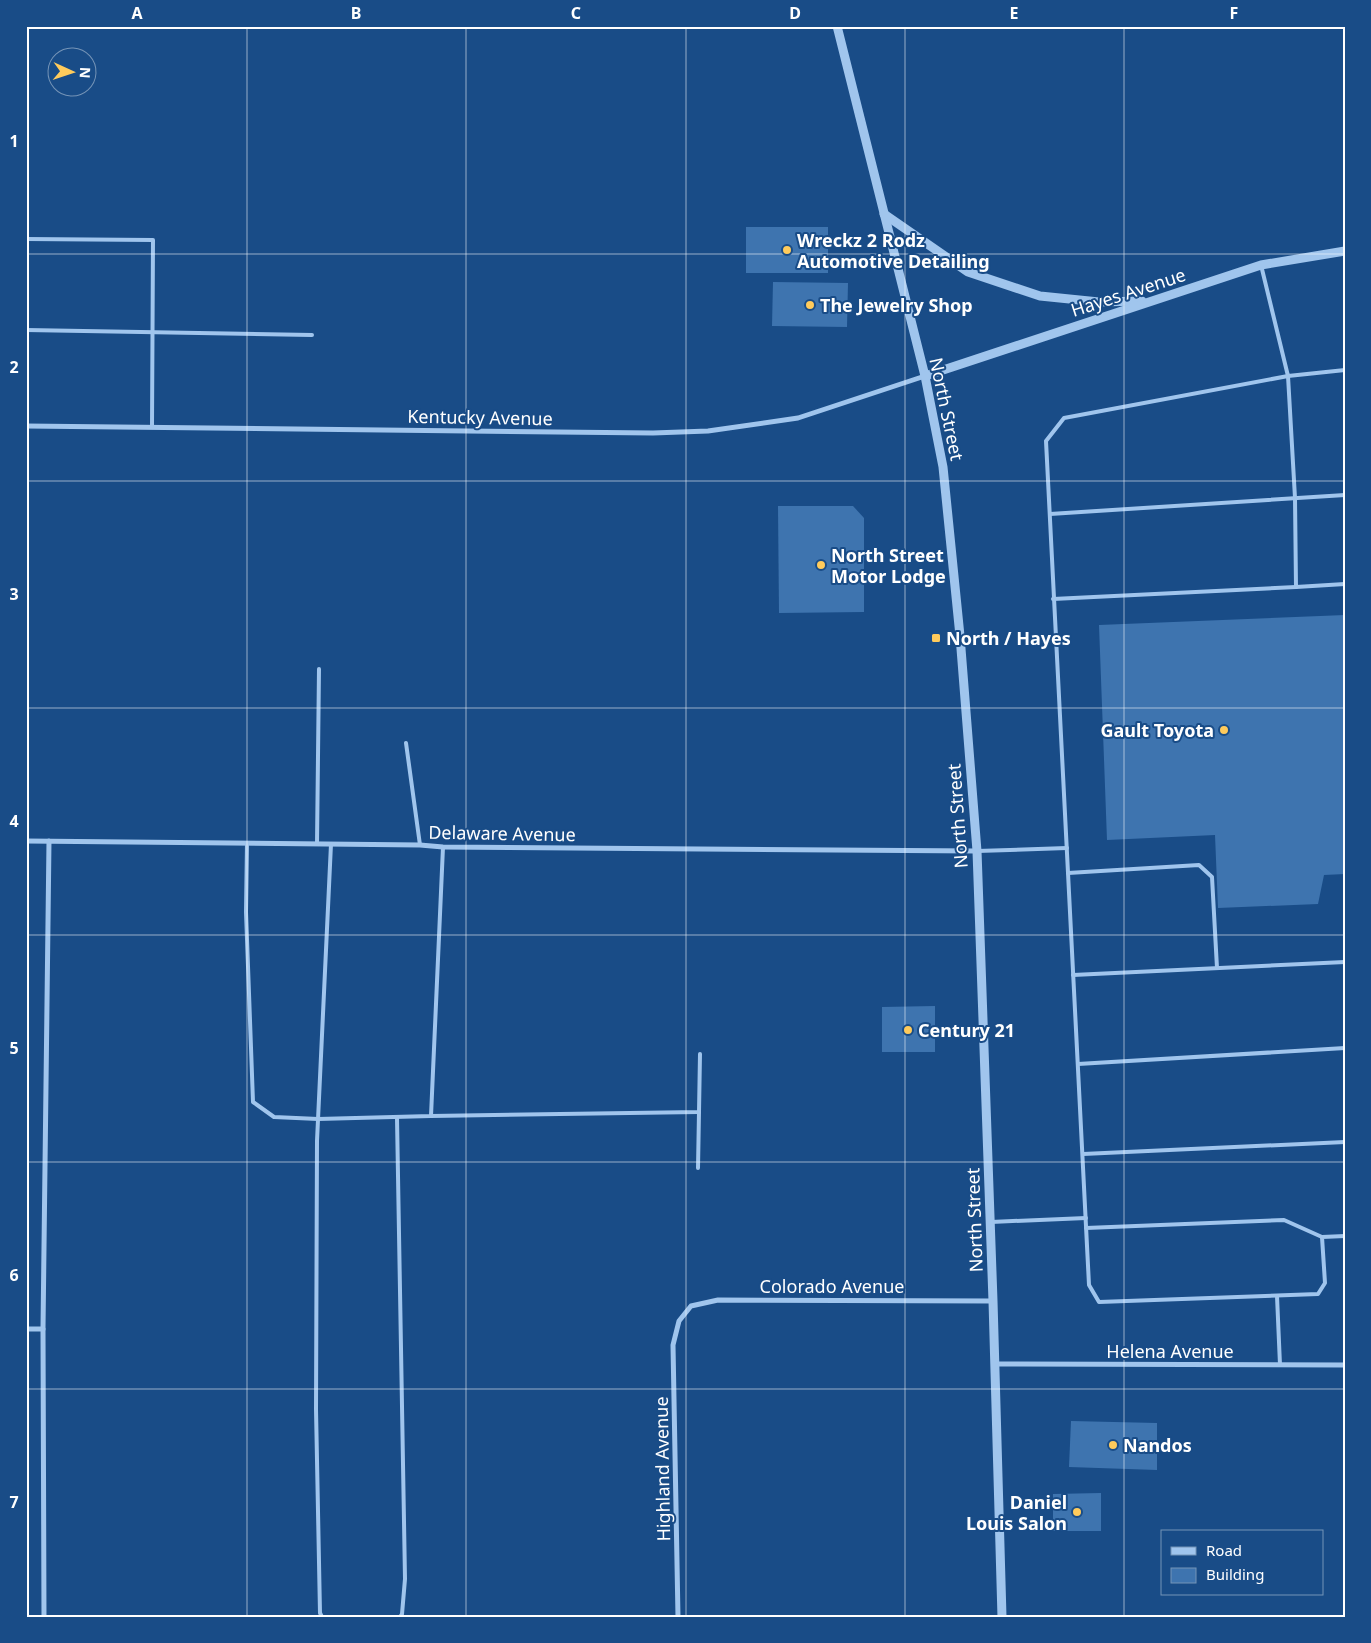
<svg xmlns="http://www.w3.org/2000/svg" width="1371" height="1643" font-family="'Noto Sans',sans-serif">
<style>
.building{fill:#3e74af}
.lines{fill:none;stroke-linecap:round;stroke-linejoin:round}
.service{stroke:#a0c5ed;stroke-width:4}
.minor{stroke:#a0c5ed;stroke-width:5}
.tertiary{stroke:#a0c5ed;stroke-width:9}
.grid{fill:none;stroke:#fff;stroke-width:1;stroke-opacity:0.55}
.poi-dot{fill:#ffcb5c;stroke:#194c87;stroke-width:2}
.labels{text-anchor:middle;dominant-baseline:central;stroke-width:4;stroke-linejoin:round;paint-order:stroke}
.poi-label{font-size:18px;font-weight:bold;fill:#fff;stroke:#194c87;text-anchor:start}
.street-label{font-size:18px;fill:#fff;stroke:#194c87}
.neatline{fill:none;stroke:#fff;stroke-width:2}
.grid-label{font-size:16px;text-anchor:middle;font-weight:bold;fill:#fff}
</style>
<rect width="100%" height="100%" fill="#194c87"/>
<g class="building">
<rect x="746" y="227" width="82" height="46"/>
<polygon points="773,282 848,283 847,327 772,326"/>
<polygon points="778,506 853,506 864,518 864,612 779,613"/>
<polygon points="1345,615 1345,874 1324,875 1318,904 1218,908 1215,835 1107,840 1099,625"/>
<polygon points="935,1006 935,1052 882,1052 882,1007"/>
<polygon points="1071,1421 1157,1423 1157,1470 1069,1467"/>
<polygon points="1101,1493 1101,1531 1053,1531 1053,1494"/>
</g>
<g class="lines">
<g class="service">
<polyline points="26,239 153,240 152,427"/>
<polyline points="1261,265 1288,376 1345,370"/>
<polyline points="26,330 312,335"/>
<polyline points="1050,514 1345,495"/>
<polyline points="1345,584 1296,587 1295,498 1288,376 1064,418 1046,441 1089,1285 1099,1302 1318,1294 1325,1283 1322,1237 1345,1236"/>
<polyline points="1053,599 1296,587"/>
<polyline points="406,743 420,845"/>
<polyline points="247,843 246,912 253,1102 274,1117 318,1119 431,1116 443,847"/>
<polyline points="317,844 319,669"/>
<polyline points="977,851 1067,848"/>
<polyline points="1068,873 1199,865 1212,877 1217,968"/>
<polyline points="1073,975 1345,962"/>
<polyline points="1078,1064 1345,1048"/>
<polyline points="431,1116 699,1112 700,1054"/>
<polyline points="397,1118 405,1579 402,1614 400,1617"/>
<polyline points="1083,1154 1345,1142"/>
<polyline points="698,1168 699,1112"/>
<polyline points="991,1222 1086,1218"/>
<polyline points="1086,1228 1284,1220 1322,1237"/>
<polyline points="1277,1296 1280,1365"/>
<polyline points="322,1617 320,1613 316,1409 317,1141 331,844"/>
</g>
<g class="minor">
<polyline points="26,426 653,433 708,431 798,418 925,376"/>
<polyline points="26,841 420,845 443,847 977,851"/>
<polyline points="26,1329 43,1329"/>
<polyline points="995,1364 1345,1365"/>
<polyline points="44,1617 43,1329 49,841"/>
<polyline points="678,1617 673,1345 679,1321 691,1306 718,1300 993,1301"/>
</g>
<g class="tertiary">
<polyline points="837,26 925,376 943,467 960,636 977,851 993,1301 1002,1617"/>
<polyline points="884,214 968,272 1040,296 1099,302 1142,301"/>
<polyline points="925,376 1261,265 1345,251"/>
</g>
</g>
<path class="grid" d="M247,26v1591M466,26v1591M686,26v1591M905,26v1591M1124,26v1591M26,254h1319M26,481h1319M26,708h1319M26,935h1319M26,1162h1319M26,1389h1319"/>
<g class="poi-dot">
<circle cx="787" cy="250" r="5"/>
<circle cx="810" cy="305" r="5"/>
<circle cx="821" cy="565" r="5"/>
<rect x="931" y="633" width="10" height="10" rx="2.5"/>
<circle cx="1224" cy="730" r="5"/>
<circle cx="908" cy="1030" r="5"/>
<circle cx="1113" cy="1445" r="5"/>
<circle cx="1077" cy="1512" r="5"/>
</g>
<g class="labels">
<g class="poi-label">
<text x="797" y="240">Wreckz 2 Rodz<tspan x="797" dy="21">Automotive Detailing</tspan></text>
<text x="820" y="305">The Jewelry Shop</text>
<text x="831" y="555">North Street<tspan x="831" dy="21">Motor Lodge</tspan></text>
<text x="946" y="638">North / Hayes</text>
<text x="1214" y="730" text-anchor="end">Gault Toyota</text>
<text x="918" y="1030">Century 21</text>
<text x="1123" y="1445">Nandos</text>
<text x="1067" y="1502" text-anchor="end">Daniel<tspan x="1067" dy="21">Louis Salon</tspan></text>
</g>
<g class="street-label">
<text transform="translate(1128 292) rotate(-18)">Hayes Avenue</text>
<text transform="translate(947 409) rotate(78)">North Street</text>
<text transform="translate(480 417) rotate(1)">Kentucky Avenue</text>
<text transform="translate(957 816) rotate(-94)">North Street</text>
<text transform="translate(502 833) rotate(1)">Delaware Avenue</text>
<text transform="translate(974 1220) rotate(-92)">North Street</text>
<text x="832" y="1286">Colorado Avenue</text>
<text x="1170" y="1351">Helena Avenue</text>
<text transform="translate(662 1469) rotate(-91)">Highland Avenue</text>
</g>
</g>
<rect width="1371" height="1643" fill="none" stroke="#194c87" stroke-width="55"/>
<rect x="1161" y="1530" width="162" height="65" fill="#194c87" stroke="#7594b7"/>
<rect x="1171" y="1547" width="25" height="8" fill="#a0c5ed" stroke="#7594b7"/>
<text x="1206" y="1556" font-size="15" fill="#ffffff">Road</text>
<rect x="1171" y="1568" width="25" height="15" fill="#3e74af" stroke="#7594b7"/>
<text x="1206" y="1580" font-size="15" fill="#ffffff">Building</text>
<g transform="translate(72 72) rotate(93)"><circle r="24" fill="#194c87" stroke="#7594b7"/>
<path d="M0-4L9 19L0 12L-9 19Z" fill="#ffcb5c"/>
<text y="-8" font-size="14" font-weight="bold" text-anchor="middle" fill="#ffffff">N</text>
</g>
<rect x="28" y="28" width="1316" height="1588" class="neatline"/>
<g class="grid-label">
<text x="137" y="19">A</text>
<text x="356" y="19">B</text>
<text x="576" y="19">C</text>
<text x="795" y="19">D</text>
<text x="1014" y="19">E</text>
<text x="1234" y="19">F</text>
<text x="14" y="147">1</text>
<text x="14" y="373">2</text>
<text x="14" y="600">3</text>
<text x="14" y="827">4</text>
<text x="14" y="1054">5</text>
<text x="14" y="1281">6</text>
<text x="14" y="1508">7</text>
</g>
</svg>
